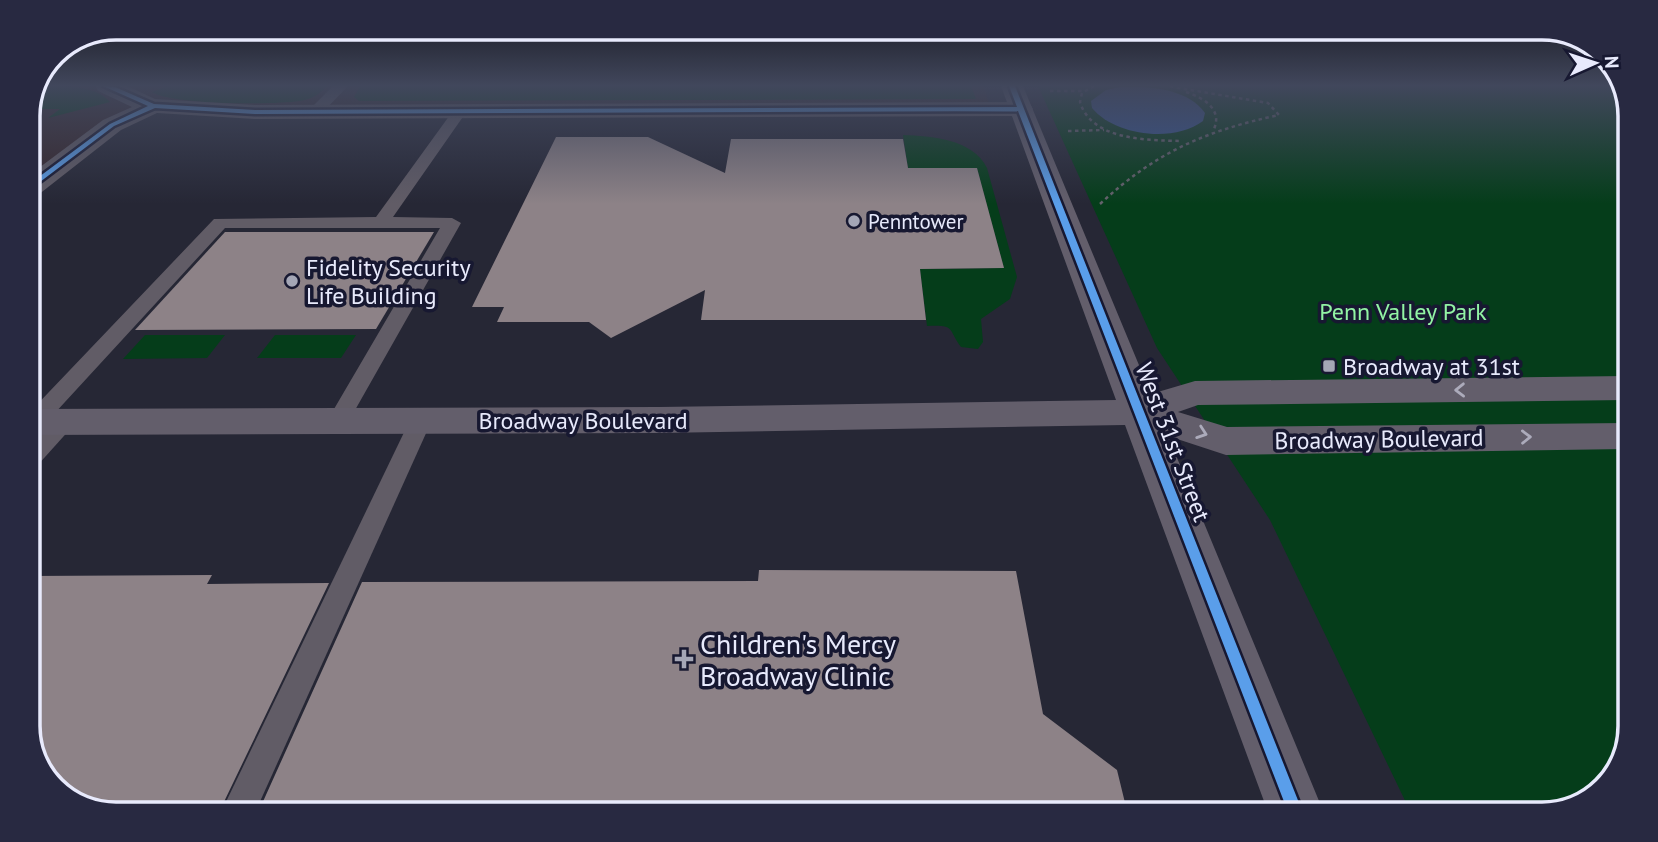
<svg xmlns="http://www.w3.org/2000/svg" width="1658" height="842" font-family="'PT Sans',sans-serif">
<style>
.education{fill:#36262b}
.green{fill:#053d1a}
.water{fill:#365694}
.building{fill:#8d8287}
.lines{fill:none;stroke-linecap:round;stroke-linejoin:round}
.path{stroke:#64626b;stroke-width:2.5;stroke-dasharray:3.5 3.5;stroke-linecap:butt}
.service{fill:#615c66;fill-rule:evenodd}
.minor{fill:#615c66;fill-rule:evenodd}
.secondary{fill:#635e6b;fill-rule:evenodd}
.cycleway-casing{stroke:#171831;stroke-width:5}
.cycleway{fill:#5a9eea;fill-rule:evenodd}
.oneway{stroke:#acabbb}
.poi-dot{fill:#a4a6b6;stroke:#171831;stroke-width:2.5}
.labels{text-anchor:middle;dominant-baseline:central;stroke-width:7;stroke-linejoin:round;paint-order:stroke}
.far-poi-label{font-size:21px;fill:#e8eafc;stroke:#171831;text-anchor:start}
.poi-label{font-size:24px;fill:#e8eafc;stroke:#171831;text-anchor:start}
.park-label{font-size:24px;fill:#92f4a4;stroke:#171831}
.street-label{font-size:24px;fill:#e8eafc;stroke:#171831}
.near-poi-label{font-size:28px;fill:#e8eafc;stroke:#171831;text-anchor:start}
.rim{fill:none;stroke:#e8eafc;stroke-width:3.5}
</style>
<rect width="100%" height="100%" fill="#262735"/>
<polygon class="education" points="40,86 984,86 989,104 255,107 184,104 159,99 109,120 28,179 28,111"/>
<g class="green">
<path d="M40,86c21,0 55,-2 70,16l-62,16 12,-9h-31z"/>
<path d="M167,86h160c-7,8 -17,14 -28,15 -28,4 -126,4 -147,-9z"/>
<polygon points="360,86 971,86 976,99 359,101 354,97"/>
<polygon points="1038,86 1621,86 1630,111 1621,764 1590,799 1542,814 1411,813 1270,520 1157,348"/>
<path d="M903,135c28,1 70,4 84,33l30,109 -7,22 -29,20 2,23 -5,7 -17,-2c-14,-19 -5,-22 -34,-21l-7,-57 84,-1 -27,-100h-69z"/>
<polygon points="145,335 225,335 207,358 123,359"/>
<polygon points="275,335 356,335 341,358 257,358"/>
</g>
<path class="water" d="M1120,87c28,-1 67,1 85,26l-2,8c-29,22 -88,15 -111,-13l-1,-7 15,-11z"/>
<g class="building">
<polygon points="556,137 648,137 725,173 731,139 903,139 908,168 977,168 1004,268 920,269 926,320 701,320 705,290 611,338 589,322 497,322 504,307 472,307"/>
<polygon points="225,232 434,232 376,329 135,330"/>
<polygon points="759,570 1016,571 1043,714 1117,770 1127,811 261,806 362,582 758,581"/>
<polygon points="212,575 207,584 329,583 222,806 78,805 43,775 28,732 28,576"/>
</g>
<g class="lines">
<g class="path">
<path d="M1094,86l-12,7 -2,9c12,39 68,38 101,39"/>
<polyline points="1050,91 1083,91"/>
<path d="M1186,92c18,6 38,18 27,39"/>
<polyline points="1068,131 1104,130"/>
<path d="M1100,204c56,-52 105,-73 179,-89l-11,-12 -101,-17"/>
</g>
<g class="service">
<polygon points="333,86 348,86 321,114 311,114 311,108"/>
<polygon points="460,107 467,111 393,217 452,218 461,223 346,426 338,429 330,426 327,421 440,228 225,228 42,427 28,428 28,414 214,219 376,217 455,108"/>
<polygon points="421,412 429,415 432,420 258,806 224,806 410,420 413,415"/>
<polygon points="64,414 72,417 75,422 72,427 36,467 28,469 28,446 56,417"/>
</g>
<polygon class="minor" points="95,86 127,86 155,99 255,105 1021,102 1030,104 1033,109 1030,114 1021,116 255,119 157,113 121,130 38,195 28,197 28,176 103,120 132,107 98,91"/>
<polygon class="secondary" points="1001,86 1023,86 1151,394 1195,381 1626,376 1626,400 1198,405 1178,412 1227,427 1626,423 1625,449 1226,455 1168,436 1324,813 1268,812 1125,425 659,433 28,435 28,409 659,407 1116,400"/>
<g class="cycleway-casing">
<polygon id="cycleway" points="103,86 115,87 154,104 255,110 1017,107 1009,86 1015,86 1303,813 1288,812 1018,111 255,114 155,108 114,126 28,191 28,185 110,124 148,106"/>
</g>
<use href="#cycleway" class="cycleway"/>
</g>
<defs><path id="oneway-chevron" d="M-2-3.5L2.5 0L-2 3.5" fill="none" stroke-width="1.6" stroke-linecap="round" stroke-linejoin="round" transform="scale(1.75)"/></defs>
<g class="oneway">
<use href="#oneway-chevron" transform="translate(1460 390) rotate(179)"/>
<use href="#oneway-chevron" transform="translate(1202 433) rotate(19)"/>
<use href="#oneway-chevron" transform="translate(1526 437) rotate(-1)"/>
</g>
<linearGradient id="sky" x2="0" y2="1"><stop stop-color="#15151d"/><stop offset="0.42" stop-color="#41475c"/><stop offset="1" stop-color="#41475c" stop-opacity="0"/></linearGradient>
<rect width="1658" height="204" fill="url(#sky)"/>
<g class="poi-dot">
<circle cx="854" cy="221" r="7"/>
<circle cx="292" cy="281" r="7"/>
<rect x="1322" y="359" width="14" height="14" rx="3.5"/>
<path d="M680.5 648.5h7v7h7v7h-7v7h-7v-7h-7v-7h7z"/>
</g>
<g class="labels">
<g class="far-poi-label">
<text x="868" y="221">Penntower</text>
</g>
<g class="poi-label">
<text x="306" y="267">Fidelity Security<tspan x="306" dy="28">Life Building</tspan></text>
<text x="1343" y="366">Broadway at 31st</text>
</g>
<g class="park-label">
<text x="1403" y="311">Penn Valley Park</text>
</g>
<g class="street-label">
<text x="583" y="420">Broadway Boulevard</text>
<text transform="translate(1379 439) rotate(-1)">Broadway Boulevard</text>
<text transform="translate(1173 442) rotate(69)">West 31st Street</text>
</g>
<g class="near-poi-label">
<text x="700" y="643">Children's Mercy<tspan x="700" dy="32">Broadway Clinic</tspan></text>
</g>
</g>
<path d="M0 0H1658V842H0ZM116 40H1542A76 76 0 0 1 1618 116V726A76 76 0 0 1 1542 802H116A76 76 0 0 1 40 726V116A76 76 0 0 1 116 40Z" fill="#282941" fill-rule="evenodd"/>
<path class="rim" d="M116 40H1542A76 76 0 0 1 1618 116V726A76 76 0 0 1 1542 802H116A76 76 0 0 1 40 726V116A76 76 0 0 1 116 40Z"/>
<g transform="translate(1595 63) rotate(87)" stroke="#171831" stroke-width="5" paint-order="stroke">
<path d="M0-5L12 26L0 18L-12 26Z" fill="#e8eafc"/>
<text y="-10" font-size="19" font-weight="bold" text-anchor="middle" fill="#e8eafc">N</text>
</g>
</svg>
